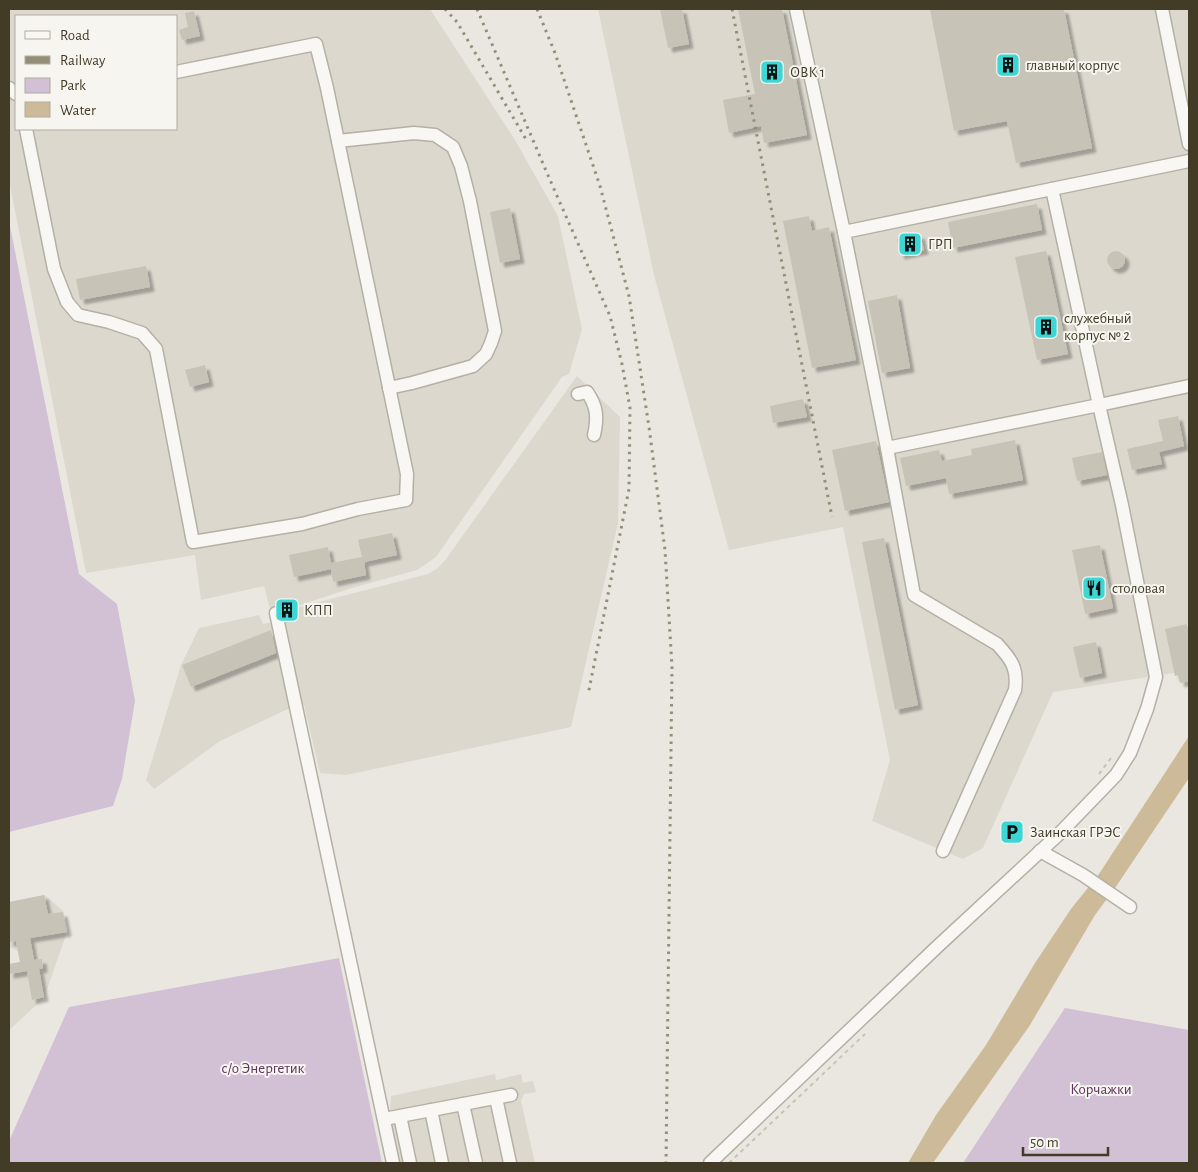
<svg xmlns="http://www.w3.org/2000/svg" width="1198" height="1172" font-family="'Alegreya Sans',sans-serif">
<style>
.built{fill:#dcd8ce;fill-rule:evenodd}
.green{fill:#d2c0d4}
.water{fill:#ccba99}
.building{fill:#c7c3b7;filter:url(#shadow)}
.lines{fill:none;stroke-linecap:round;stroke-linejoin:round}
.minor-casing{stroke:#b4b0a5;stroke-width:15}
.path{stroke:#c5c3ba;stroke-width:2;stroke-dasharray:4 4;stroke-linecap:butt}
.minor{stroke:#f8f7f3;stroke-width:12}
.rail{stroke:#948e78;stroke-width:3;stroke-dasharray:2.5 5;stroke-linecap:butt}
.labels{text-anchor:middle;dominant-baseline:central;stroke-width:4;stroke-linejoin:round;paint-order:stroke}
.poi-label{font-size:15px;fill:#423c27;stroke:#f7f5f0;text-anchor:start}
.park-label{font-size:15px;fill:#5d345f;stroke:#f7f5f0}
</style>
<defs>
<filter id="shadow"><feDropShadow dx="4.5" dy="4.5" stdDeviation="1" flood-color="#0004"/></filter>
</defs>
<rect width="100%" height="100%" fill="#eae7e0"/>
<g class="built">
<path d="M9,9h421l85,131 43,76 24,113 -13,45 -7,3 -126,180 -19,13 -65,18 -61,20v3l-20,2 -7,-27 -63,14 -6,-45 -109,18 -77,-393zM16,16h160v113h-160z"/>
<polygon points="598,9 1189,9 1189,623 1187,624 1189,634 1189,681 1180,683 1178,675 1175,676 1174,673 1053,692 983,848 963,859 872,821 890,760 843,527 729,550 654,275"/>
<polygon points="577,376 620,417 618,523 571,727 346,775 320,773 304,705 288,709 220,741 154,789 146,780 181,665 199,628 259,615 263,624 293,618 292,609 428,574 438,568 446,559"/>
<polygon points="45,895 63,911 67,932 44,998 9,1030 9,964 20,962 18,951 9,947 9,902"/>
<polygon points="495,1074 496,1080 521,1074 523,1083 533,1081 536,1092 524,1094 521,1101 535,1163 397,1163 389,1128 391,1096"/>
</g>
<g class="green">
<polygon points="9,221 79,574 117,604 135,701 122,779 113,806 9,832"/>
<polygon points="339,958 382,1163 9,1163 9,1141 69,1007"/>
<polygon points="1065,1008 1189,1030 1189,1163 963,1163"/>
</g>
<polygon class="water" points="1189,736 1189,778 1115,888 1095,915 1030,1025 933,1163 908,1163 936,1115 986,1045 1035,963 1071,909 1099,874"/>
<g class="building">
<polygon points="660,9 682,9 689,44 668,48"/>
<polygon points="738,9 782,9 807,135 764,143 761,126 729,133 723,100 755,94"/>
<polygon points="930,9 1064,9 1092,148 1016,163 1007,121 954,131"/>
<polygon points="194,11 200,36 182,40 179,30 188,27 185,13"/>
<polygon points="1037,204 1042,230 953,248 948,222"/>
<polygon points="510,208 520,259 500,263 490,212"/>
<polygon points="809,216 812,231 829,227 856,360 812,368 783,221"/>
<polygon points="920,234 924,250 900,255 897,239"/>
<circle cx="1116" cy="260" r="9"/>
<polygon points="1046,251 1068,354 1037,360 1015,257"/>
<polygon points="146,266 150,287 80,300 76,279"/>
<polygon points="897,295 910,368 882,373 868,301"/>
<polygon points="205,365 209,382 190,387 185,370"/>
<polygon points="803,399 807,417 773,423 770,406"/>
<polygon points="1178,416 1184,446 1159,452 1162,464 1132,470 1127,449 1163,441 1158,420"/>
<polygon points="1015,440 1023,480 949,494 946,478 906,486 900,458 939,450 942,461 972,455 971,449"/>
<polygon points="876,441 889,502 845,511 832,450"/>
<polygon points="1102,452 1107,475 1077,481 1072,458"/>
<polygon points="392,533 397,555 364,562 366,575 333,582 331,569 294,577 289,555 328,547 331,563 362,557 358,540"/>
<polygon points="884,538 918,705 895,710 862,542"/>
<polygon points="1100,545 1113,608 1085,614 1072,550"/>
<polygon points="1187,624 1189,634 1189,681 1180,683 1178,675 1175,676 1165,629"/>
<polygon points="271,630 276,653 191,687 182,665"/>
<polygon points="1096,642 1102,673 1080,678 1073,647"/>
<polygon points="44,895 48,914 63,912 67,932 30,938 34,960 42,959 43,968 39,969 44,997 32,1000 27,971 9,974 9,964 20,962 16,941 9,942 9,902"/>
</g>
<g class="lines">
<g class="minor-casing">
<g id="minor">
<polyline points="796,9 844,232 1052,189"/>
<polyline points="1162,9 1189,144"/>
<polyline points="9,88 16,94"/>
<polyline points="26,129 54,269 67,302 78,315 109,322 142,333 156,349 193,542 302,524 358,509 406,500 407,474 327,88 316,44 176,72"/>
<polyline points="338,141 414,133 435,135 453,147 461,166 470,201 495,331 491,343 486,354 473,366 412,383 389,388"/>
<polyline points="1189,161 1052,189 1099,405 1189,386"/>
<path d="M578,394l9,-2c10,14 11,26 7,43"/>
<path d="M887,448l27,147 83,49c15,16 21,25 18,46l-72,161"/>
<polyline points="276,613 393,1163"/>
<polyline points="1040,851 1083,875 1130,907"/>
<polyline points="496,1098 510,1163"/>
<polyline points="463,1104 476,1163"/>
<polyline points="431,1110 442,1163"/>
<polyline points="400,1116 410,1163"/>
<polyline points="384,1119 511,1095"/>
<polyline points="710,1163 938,946 1060,833 1116,775 1130,753 1147,709 1156,677 1122,505 1099,405 887,448 844,232"/>
</g>
</g>
<g class="path">
<polyline points="1099,774 1111,758"/>
<polyline points="729,1163 865,1034"/>
</g>
<use href="#minor" class="minor"/>
<g class="rail">
<polyline points="445,9 457,22 527,141"/>
<polyline points="477,9 550,180 610,316 622,364 630,408 629,489 588,695"/>
<polyline points="537,9 555,53 600,186 629,296 649,427 665,550 672,667 666,1163"/>
<polyline points="732,9 832,517"/>
</g>
</g>
<defs>
<g id="building-square" transform="scale(1.25)"><rect x="-9" y="-9" width="18" height="18" rx="4" fill="#3dd6d4" stroke="#f7f5f0"/><path d="M-4-6H4V6H1V3H-1V6H-4ZM-2.5-4.3h1.7v1.8h-1.7ZM.8-4.3h1.7v1.8H.8ZM-2.5-1h1.7V.8h-1.7ZM.8-1h1.7V.8H.8Z" fill="#111"/></g>
<g id="restaurant-square" transform="scale(1.25)"><rect x="-9" y="-9" width="18" height="18" rx="4" fill="#3dd6d4" stroke="#f7f5f0"/><path d="M-5-6h1v4h1v-4h1v4h1v-4h1v5L-1.5 .5V6h-2V.5L-5-1ZM5-6V6H3V1.5H1.5Q1.5-4 5-6Z" fill="#111"/></g>
<g id="parking-square" transform="scale(1.25)"><rect x="-9" y="-9" width="18" height="18" rx="4" fill="#3dd6d4" stroke="#f7f5f0"/><path d="M-3.5-5.5H1a3.5 3.5 0 0 1 0 7H-1V5.5H-3.5ZM-1-3.4V-.6H.8a1.4 1.4 0 0 0 0-2.8Z" fill="#111"/></g>
</defs>
<g fill-rule="evenodd">
<use href="#building-square" x="1008" y="65"/>
<use href="#building-square" x="772" y="72"/>
<use href="#building-square" x="910" y="244"/>
<use href="#building-square" x="1046" y="327"/>
<use href="#restaurant-square" x="1094" y="588"/>
<use href="#building-square" x="287" y="610"/>
<use href="#parking-square" x="1012" y="832"/>
</g>
<g class="labels">
<g class="poi-label">
<text x="1026" y="65">главный корпус</text>
<text x="790" y="72">ОВК 1</text>
<text x="928" y="244">ГРП</text>
<text x="1064" y="318">служебный<tspan x="1064" dy="17">корпус № 2</tspan></text>
<text x="1112" y="588">столовая</text>
<text x="304" y="610">КПП</text>
<text x="1030" y="832">Заинская ГРЭС</text>
</g>
<g class="park-label">
<text x="263" y="1068">с/о Энергетик</text>
<text x="1101" y="1089">Корчажки</text>
</g>
</g>
<rect width="1198" height="1172" fill="none" stroke="#423c27" stroke-width="20"/>
<rect x="15" y="15" width="162" height="115" fill="#f7f5f0" stroke="#afaba0"/>
<rect x="25" y="31" width="25" height="8" fill="#f8f7f3" stroke="#afaba0"/>
<text x="60" y="40" font-size="15" fill="#423c27">Road</text>
<rect x="25" y="56" width="25" height="8" fill="#948e78" stroke="#afaba0"/>
<text x="60" y="65" font-size="15" fill="#423c27">Railway</text>
<rect x="25" y="78" width="25" height="15" fill="#d2c0d4" stroke="#afaba0"/>
<text x="60" y="90" font-size="15" fill="#423c27">Park</text>
<rect x="25" y="102" width="25" height="15" fill="#ccba99" stroke="#afaba0"/>
<text x="60" y="115" font-size="15" fill="#423c27">Water</text>
<path d="M1023 1147v8h85v-8" fill="none" stroke="#423c27" stroke-width="2.5"/>
<text x="1030" y="1147" font-size="15" fill="#423c27" stroke="#f7f5f0" stroke-width="4" paint-order="stroke">50 m</text>
</svg>
